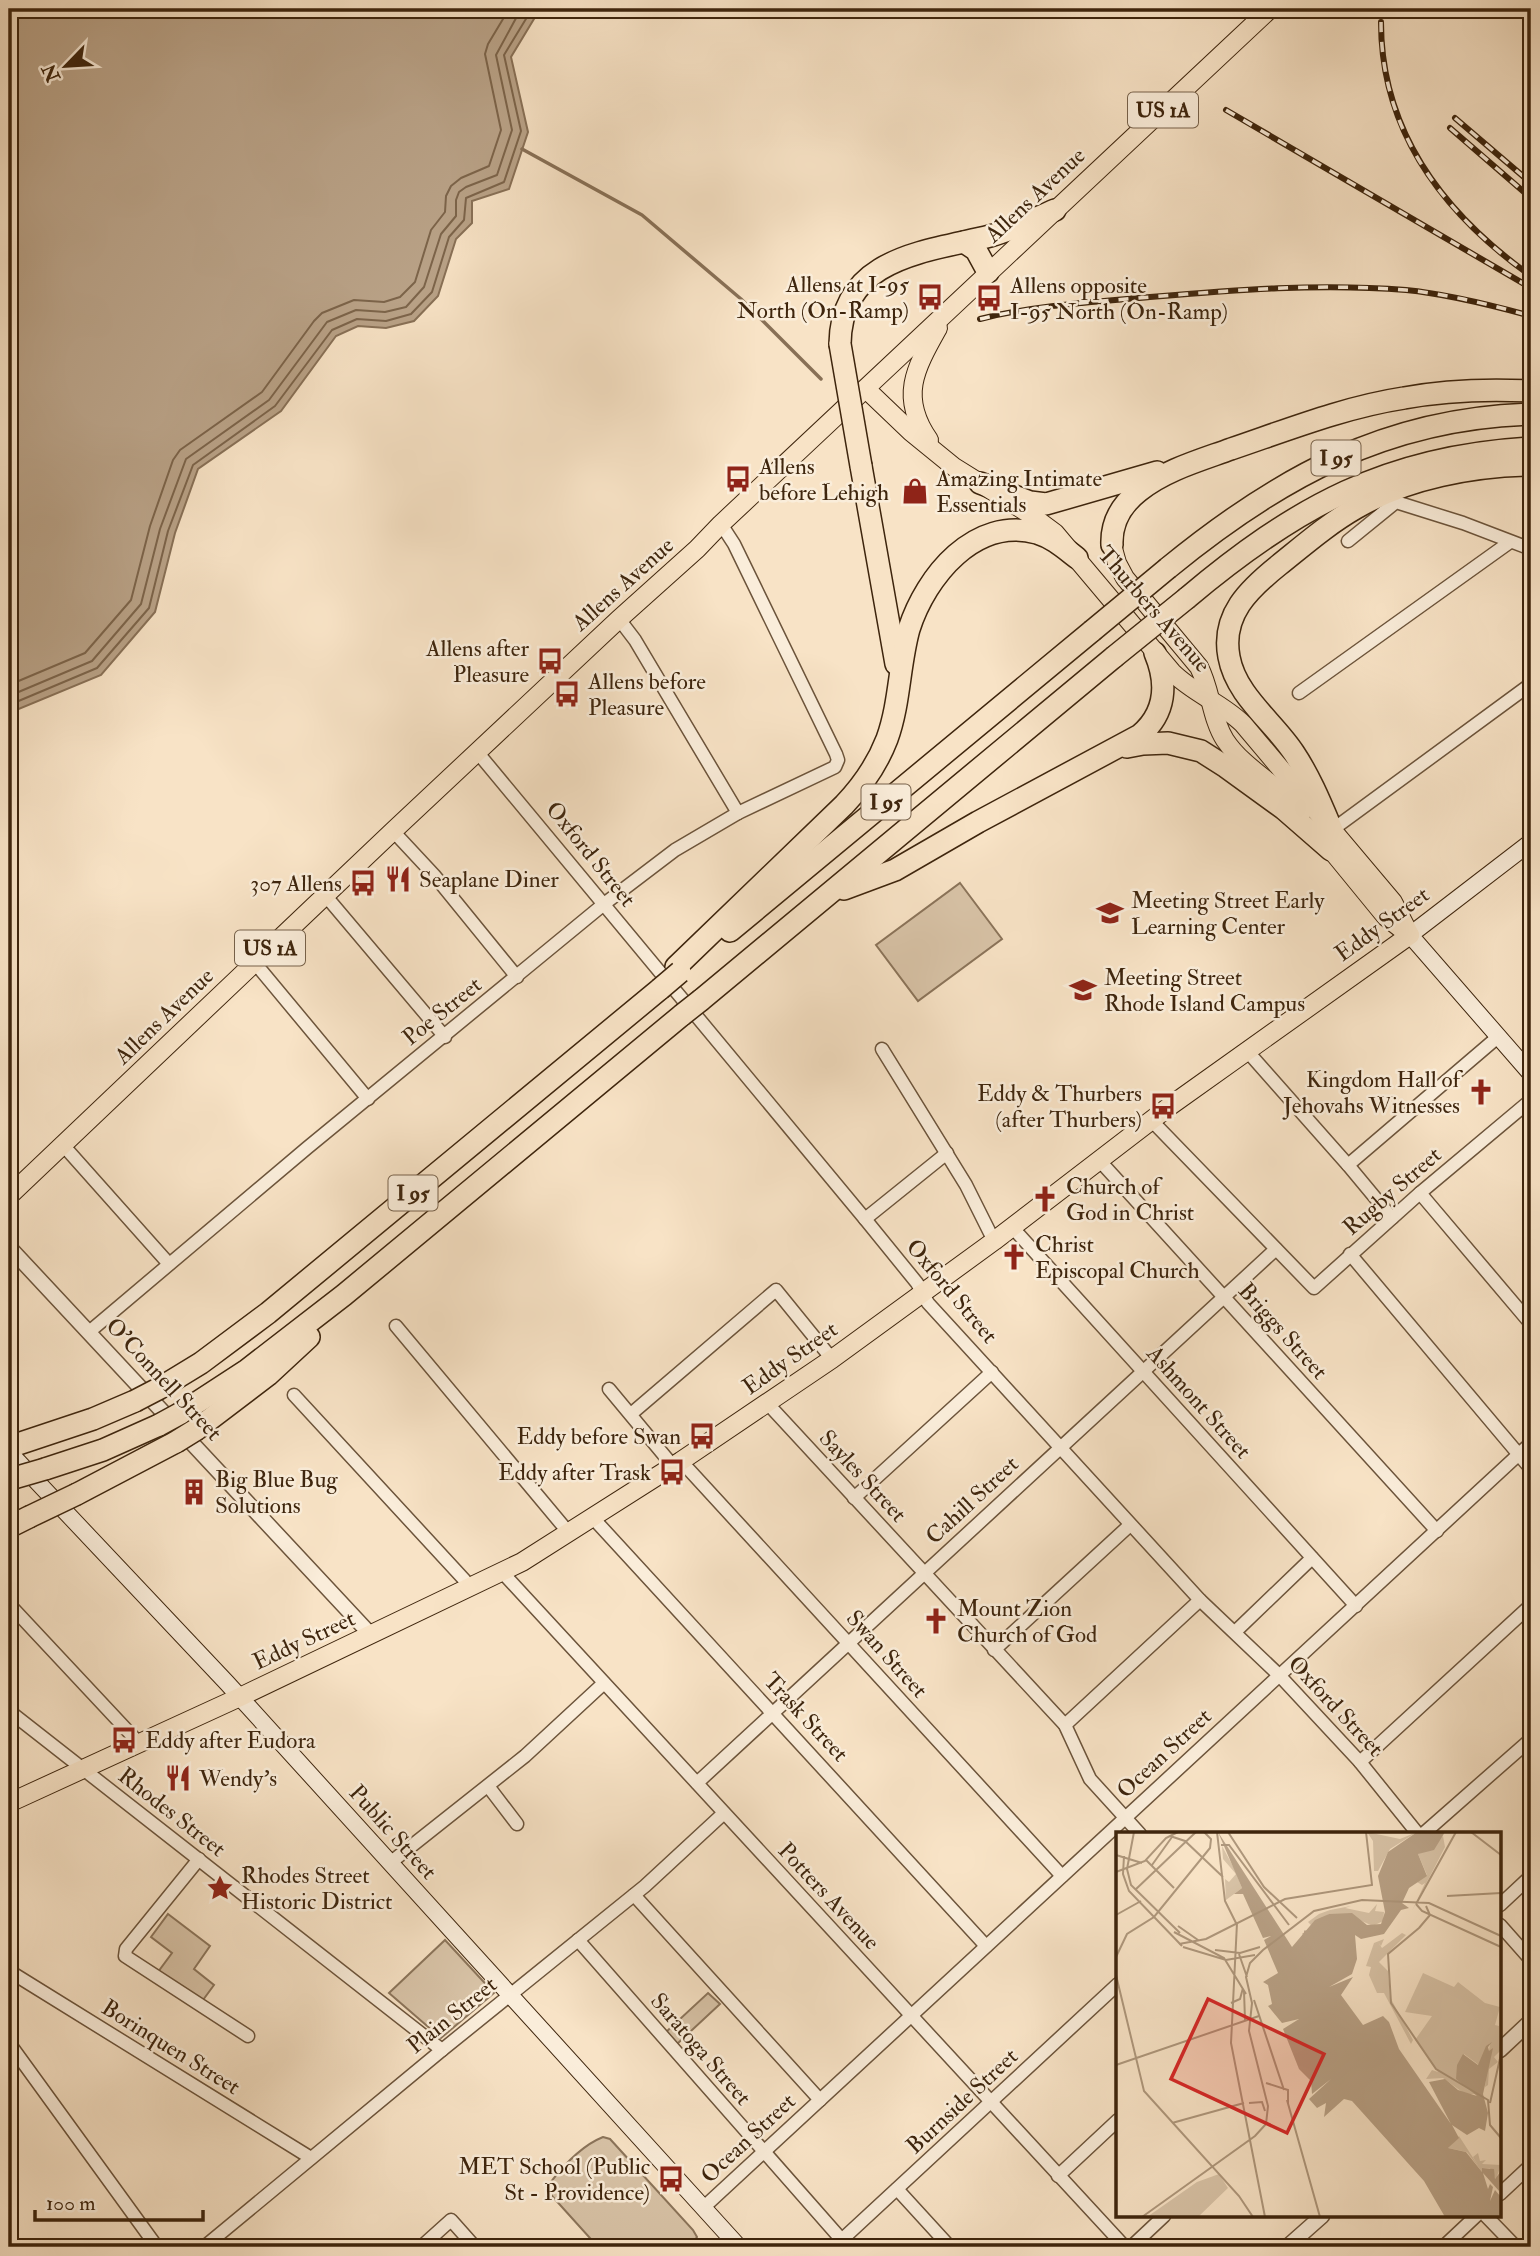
<svg xmlns="http://www.w3.org/2000/svg" width="1540" height="2256" font-family="'IM FELL Double Pica',serif">
<style>
.green{fill:#d8c3a7;stroke:#8b745a;stroke-width:2}
.water{fill:#b9a287;stroke:#887056;stroke-width:2}
.lines{fill:none;stroke-linecap:round;stroke-linejoin:round}
.shore{stroke:#7c644a;stroke-width:2}
.stream{stroke:#887056;stroke-width:3.5}
.minor-casing{stroke:#6c543b;stroke-width:15}
.tertiary-casing{stroke:#6c543b;stroke-width:17}
.secondary-casing{stroke:#3e250d;stroke-width:18}
.primary-casing{stroke:#3e250d;stroke-width:20}
.motorway-casing{stroke:#3e250d;stroke-width:24}
.minor{stroke:#faedda;stroke-width:12}
.tertiary{stroke:#faedda;stroke-width:14}
.secondary{stroke:#faedda;stroke-width:16}
.primary{stroke:#f8e3c6;stroke-width:18}
.motorway{stroke:#f8e3c6;stroke-width:21}
.rail-casing{stroke:#3e250d;stroke-width:6}
.rail{stroke:#faedda;stroke-width:3.5;stroke-dasharray:10;stroke-linecap:butt}
.motorway-bridge-casing{stroke:#3e250d;stroke-width:24;stroke-linecap:butt}
.motorway-bridge{stroke:#f8e3c6;stroke-width:21}
.labels{text-anchor:middle;dominant-baseline:central;stroke-width:5;stroke-linejoin:round;paint-order:stroke}
.shield{fill:#faedda;stroke:#76614a;stroke-width:2}
.shield-label{font-size:21px;font-weight:bold;fill:#3e250d}
.street-label{font-size:23px;fill:#3e250d;stroke:#faedda}
.poi-label{font-size:23px;fill:#3e250d;stroke:#faedda;text-anchor:start}
.inset-river{fill:none;stroke:#b9a287;stroke-width:3.5}
.inset-road{fill:none;stroke:#ae977c;stroke-width:2}
.view{fill:#d62828;fill-opacity:0.15;stroke:#d62828;stroke-width:3.5}
.inset-edge{fill:none;stroke:#3e250d;stroke-width:3.5}
</style>
<rect width="100%" height="100%" fill="#f8e3c6"/>
<filter id="stains"><feTurbulence type="fractalNoise" baseFrequency=".00286" numOctaves="4"/><feColorMatrix values="0 0 0 0 .2 0 0 0 0 .09 0 0 0 0 .02 0 0 0 .5 -.17"/></filter>
<radialGradient id="worn" r=".72"><stop offset=".6" stop-color="#630" stop-opacity="0"/><stop offset="1" stop-color="#630" stop-opacity=".3"/></radialGradient>
<g class="green">
<polygon points="960,883 1002,939 918,1001 876,945"/>
<polygon points="168,1914 210,1946 194,1969 214,1985 203,2000 158,1972 172,1953 151,1937"/>
<polygon points="445,1940 494,1993 441,2038 389,1993"/>
<polygon points="708,1993 720,2004 677,2044 666,2032"/>
<path d="M603,2137l7,2 83,91 4,7 -7,10h-92l-46,-51 -2,-13c13,-17 33,-38 53,-46z"/>
</g>
<polygon class="water" points="9,9 540,9 511,57 528,132 509,189 472,201 472,223 456,239 438,296 414,321 386,328 358,326 336,336 281,411 198,469 175,533 155,612 101,675 9,713"/>
<g class="lines">
<g class="shore">
<polyline points="9,685 85,653 131,600 150,526 173,460 180,450 262,392 314,321 322,313 354,300 384,302 400,297 415,282 431,230 445,212 446,196 451,186 461,178 489,166 501,130 485,54 488,44 509,9"/>
<polyline points="9,696 92,661 141,604 160,529 186,459 269,400 327,322 356,310 385,312 406,307 424,287 441,234 456,216 456,200 459,192 466,187 497,175 512,130 496,55 521,9"/>
<polyline points="9,705 97,668 149,608 168,531 193,465 275,406 332,330 357,319 386,321 411,314 432,292 449,237 464,220 466,198 504,182 521,131 504,55 532,9"/>
</g>
<polyline class="stream" points="522,149 642,215 741,299 821,379"/>
<g class="minor-casing">
<g id="minor">
<polyline points="1348,541 1396,502 1463,523 1531,549"/>
<polyline points="619,619 635,640 738,813"/>
<polyline points="1299,693 1510,542"/>
<polyline points="478,753 865,1219 917,1283 928,1303 1200,1600 1279,1675 1360,1762 1418,1834"/>
<polyline points="1332,830 1531,684"/>
<polyline points="393,831 434,875 517,977"/>
<polyline points="325,895 445,1037"/>
<polyline points="255,963 368,1099"/>
<polyline points="882,1049 966,1185 994,1241"/>
<polyline points="1248,1052 1348,1165 1392,1218"/>
<polyline points="1152,1121 1314,1288 1420,1193 1531,1100"/>
<polyline points="63,1145 169,1264"/>
<polyline points="1099,1160 1437,1531"/>
<polyline points="1348,1165 1499,1036"/>
<polyline points="1420,1193 1531,1324"/>
<polyline points="865,1219 947,1153"/>
<polyline points="1012,1227 1356,1606"/>
<polyline points="1350,1254 1531,1469"/>
<polyline points="396,1326 569,1533"/>
<polyline points="89,1332 307,1148 604,904 675,850 738,813 835,767 838,760 836,754 734,544 721,524"/>
<polyline points="609,1389 673,1466"/>
<polyline points="294,1395 471,1587"/>
<polyline points="768,1404 1065,1725 1090,1779 1140,1834"/>
<polyline points="631,1414 776,1290 832,1359"/>
<polyline points="681,1461 1062,1876"/>
<polyline points="854,1498 992,1372"/>
<polyline points="593,1518 986,1946"/>
<polyline points="502,1572 1125,2247"/>
<polyline points="9,1604 139,1743"/>
<polyline points="1235,1632 1312,1558"/>
<polyline points="994,1650 1130,1525"/>
<polyline points="9,1711 442,2050"/>
<polyline points="1065,1725 1200,1600"/>
<polyline points="1360,1762 1531,1605"/>
<polyline points="697,1783 1276,1249"/>
<polyline points="488,1786 517,1824"/>
<polyline points="1423,1834 1531,1739"/>
<polyline points="199,1859 126,1949 125,1956 248,2036"/>
<polyline points="390,1863 525,1756 604,1683"/>
<polyline points="634,1895 820,2100"/>
<polyline points="1500,1905 1531,1876"/>
<polyline points="1500,1925 1531,1960"/>
<polyline points="578,1940 848,2247"/>
<polyline points="9,1971 311,2158"/>
<polyline points="9,2043 157,2247"/>
<polyline points="1058,2176 1118,2120"/>
<polyline points="897,2189 950,2247"/>
<polyline points="1500,2194 1531,2165"/>
<polyline points="703,2208 1531,1443"/>
<polyline points="1486,2216 1516,2247"/>
<polyline points="204,2247 442,2050 645,1886 724,1813"/>
<polyline points="421,2247 451,2220 475,2247"/>
<polyline points="834,2247 1118,1984"/>
<polyline points="1131,2247 1164,2216"/>
<polyline points="1443,2247 1476,2216"/>
</g>
</g>
<g class="tertiary-casing">
<g id="tertiary">
<polyline points="9,1247 371,1635"/>
<polyline points="1500,2050 1531,2021"/>
<polyline points="1287,2247 1322,2216"/>
</g>
</g>
<g class="secondary-casing">
<g id="secondary">
<polyline points="1531,842 1410,935 1531,1074"/>
<polyline points="9,1452 227,1683 739,2247"/>
</g>
</g>
<g class="primary-casing">
<g id="primary">
<path d="M866,389l45,43 43,35 74,46 27,20 117,139c22,22 50,31 71,52l150,178 17,33"/>
<path d="M929,440c-30,-43 -14,-71 9,-112"/>
<path d="M1112,545l5,18 8,15 74,89c12,23 12,51 26,73 19,29 55,46 77,72"/>
<polyline points="1323,840 1386,917 1404,931"/>
<polyline points="9,1196 393,831 619,619 697,549 721,524 1270,9"/>
<polyline points="9,1803 240,1697 522,1562 681,1461 832,1359 994,1241 1170,1106 1410,935"/>
</g>
</g>
<g class="motorway-casing">
<g id="motorway">
<polyline points="964,242 976,250 988,272"/>
<path d="M840,344c1,-87 85,-92 150,-108 23,-6 44,-17 65,-26"/>
<polyline points="861,466 896,664"/>
<polyline points="980,483 1030,502 1046,504 1157,472"/>
<path d="M1112,545c-1,-23 9,-40 27,-54 26,-21 62,-31 92,-42 56,-19 114,-42 173,-51 42,-8 85,-9 127,-7"/>
<path d="M1168,568c110,-90 218,-150 363,-154"/>
<path d="M1187,598c108,-91 200,-142 344,-150"/>
<polyline points="1127,747 1143,744 1168,743 1201,751 1226,767 1284,809 1331,850"/>
<path d="M1332,830c-11,-26 -22,-53 -38,-77 -20,-31 -58,-57 -65,-96 -8,-42 20,-68 50,-92 25,-20 49,-41 77,-57 51,-30 117,-42 175,-43"/>
<path d="M844,889l51,-19 83,-48 162,-87c26,-22 28,-51 15,-82"/>
<polyline points="730,931 1092,631"/>
<path d="M676,967l168,-162c19,-20 33,-40 43,-66 13,-36 12,-74 22,-110 17,-53 66,-113 128,-96 16,5 27,15 40,25"/>
<polyline points="701,1000 1114,657"/>
<polyline points="160,1388 201,1363 268,1313 660,989"/>
<polyline points="181,1413 247,1370 344,1295 682,1015"/>
<polyline points="197,1429 268,1375 309,1337"/>
<polyline points="9,1447 93,1419 135,1401"/>
<polyline points="45,1469 103,1450 159,1425"/>
<polyline points="77,1494 176,1442"/>
<polyline points="9,1527 29,1517"/>
</g>
</g>
<use href="#minor" class="minor"/>
<use href="#tertiary" class="tertiary"/>
<use href="#secondary" class="secondary"/>
<use href="#primary" class="primary"/>
<use href="#motorway" class="motorway"/>
<g class="rail-casing">
<g id="rail">
<path d="M1381,22c0,111 63,192 150,254"/>
<polyline points="1226,110 1531,288"/>
<polyline points="1455,118 1531,183"/>
<polyline points="1450,128 1531,198"/>
<path d="M980,319c56,-14 113,-17 170,-22 85,-7 170,-14 256,-7 42,4 85,15 125,26"/>
</g>
</g>
<use href="#rail" class="rail"/>
<g class="motorway-bridge-casing">
<g id="motorway-bridge">
<polyline points="840,344 861,466"/>
<polyline points="1092,631 1168,568"/>
<polyline points="1114,657 1187,598"/>
<polyline points="660,989 680,972"/>
<polyline points="682,1015 701,1000"/>
<polyline points="135,1401 160,1388"/>
<polyline points="159,1425 181,1413"/>
<polyline points="176,1442 197,1429"/>
<polyline points="14,1478 45,1469"/>
<polyline points="29,1517 77,1494"/>
</g>
</g>
<use href="#motorway-bridge" class="motorway-bridge"/>
</g>
<defs>
<g id="bus-bare" transform="scale(2.1)"><path d="M-5-6H5V4H4V6H2V4H-2V6H-4V4H-5ZM-3.5-4V0h7V-4ZM-3.5 1.2v1.5H-2V1.2ZM2 1.2v1.5H3.5V1.2Z" fill="#8f2418" stroke="#faedda" stroke-width="2.5" paint-order="stroke"/></g>
<g id="shop-bare" transform="scale(2.1)"><path d="M-5-2.5h2.3a2.7 3.5 0 0 1 5.4 0H5L5.5 6h-11ZM-1.5-2.5h3a1.5 2.3 0 0 0-3 0Z" fill="#8f2418" stroke="#faedda" stroke-width="2.5" paint-order="stroke"/></g>
<g id="restaurant-bare" transform="scale(2.1)"><path d="M-5-6h1v4h1v-4h1v4h1v-4h1v5L-1.5 .5V6h-2V.5L-5-1ZM5-6V6H3V1.5H1.5Q1.5-4 5-6Z" fill="#8f2418" stroke="#faedda" stroke-width="2.5" paint-order="stroke"/></g>
<g id="school-bare" transform="scale(2.1)"><path d="M0-5L7-2L0 1L-7-2ZM-4 1L0 2.5L4 1V4Q0 6-4 4Z" fill="#8f2418" stroke="#faedda" stroke-width="2.5" paint-order="stroke"/></g>
<g id="church-bare" transform="scale(2.1)"><path d="M-1.2-6h2.4v3.5h3.3v2.4h-3.3V6h-2.4V-.1h-3.3v-2.4h3.3Z" fill="#8f2418" stroke="#faedda" stroke-width="2.5" paint-order="stroke"/></g>
<g id="building-bare" transform="scale(2.1)"><path d="M-4-6H4V6H1V3H-1V6H-4ZM-2.5-4.3h1.7v1.8h-1.7ZM.8-4.3h1.7v1.8H.8ZM-2.5-1h1.7V.8h-1.7ZM.8-1h1.7V.8H.8Z" fill="#8f2418" stroke="#faedda" stroke-width="2.5" paint-order="stroke"/></g>
<g id="sight-bare" transform="scale(2.1)"><path d="M0-6L1.8-2.2L6-1.7L2.9 1.2L3.7 5.4L0 3.3L-3.7 5.4L-2.9 1.2L-6-1.7L-1.8-2.2Z" fill="#8f2418" stroke="#faedda" stroke-width="2.5" paint-order="stroke"/></g>
</defs>
<g fill-rule="evenodd">
<use href="#bus-bare" x="930" y="297"/>
<use href="#bus-bare" x="989" y="298"/>
<use href="#bus-bare" x="738" y="479"/>
<use href="#shop-bare" x="915" y="491"/>
<use href="#bus-bare" x="550" y="661"/>
<use href="#bus-bare" x="567" y="694"/>
<use href="#restaurant-bare" x="398" y="879"/>
<use href="#bus-bare" x="363" y="883"/>
<use href="#school-bare" x="1110" y="913"/>
<use href="#school-bare" x="1083" y="990"/>
<use href="#church-bare" x="1481" y="1092"/>
<use href="#bus-bare" x="1163" y="1106"/>
<use href="#church-bare" x="1045" y="1199"/>
<use href="#church-bare" x="1014" y="1257"/>
<use href="#bus-bare" x="702" y="1436"/>
<use href="#bus-bare" x="672" y="1472"/>
<use href="#building-bare" x="194" y="1492"/>
<use href="#church-bare" x="936" y="1621"/>
<use href="#bus-bare" x="124" y="1740"/>
<use href="#restaurant-bare" x="178" y="1778"/>
<use href="#sight-bare" x="220" y="1888"/>
<use href="#bus-bare" x="671" y="2179"/>
</g>
<g class="labels">
<g class="shield">
<rect x="1128" y="92.5" width="70" height="35" rx="5"/>
<rect x="1311.5" y="440.5" width="49" height="35" rx="5"/>
<rect x="861.5" y="784.5" width="49" height="35" rx="5"/>
<rect x="235" y="930.5" width="70" height="35" rx="5"/>
<rect x="388.5" y="1175.5" width="49" height="35" rx="5"/>
</g>
<g class="shield-label">
<text x="1163" y="110">US 1A</text>
<text x="1336" y="458">I 95</text>
<text x="886" y="802">I 95</text>
<text x="270" y="948">US 1A</text>
<text x="413" y="1193">I 95</text>
</g>
<g class="street-label">
<text transform="translate(1035 195) rotate(-43)">Allens Avenue</text>
<text transform="translate(623 584) rotate(-42)">Allens Avenue</text>
<text transform="translate(1154 609) rotate(49)">Thurbers Avenue</text>
<text transform="translate(591 854) rotate(51)">Oxford Street</text>
<text transform="translate(1382 924) rotate(-36)">Eddy Street</text>
<text transform="translate(442 1011) rotate(-39)">Poe Street</text>
<text transform="translate(164 1016) rotate(-44)">Allens Avenue</text>
<text transform="translate(1392 1191) rotate(-41)">Rugby Street</text>
<text transform="translate(952 1291) rotate(50)">Oxford Street</text>
<text transform="translate(1283 1331) rotate(48)">Briggs Street</text>
<text transform="translate(790 1358) rotate(-35)">Eddy Street</text>
<text transform="translate(164 1379) rotate(47)">O'Connell Street</text>
<text transform="translate(1199 1402) rotate(48)">Ashmont Street</text>
<text transform="translate(863 1476) rotate(47)">Sayles Street</text>
<text transform="translate(972 1500) rotate(-43)">Cahill Street</text>
<text transform="translate(304 1640) rotate(-25)">Eddy Street</text>
<text transform="translate(887 1654) rotate(48)">Swan Street</text>
<text transform="translate(1336 1706) rotate(47)">Oxford Street</text>
<text transform="translate(806 1717) rotate(47)">Trask Street</text>
<text transform="translate(1164 1753) rotate(-43)">Ocean Street</text>
<text transform="translate(172 1812) rotate(38)">Rhodes Street</text>
<text transform="translate(393 1832) rotate(48)">Public Street</text>
<text transform="translate(829 1896) rotate(47)">Potters Avenue</text>
<text transform="translate(452 2015) rotate(-39)">Plain Street</text>
<text transform="translate(171 2047) rotate(32)">Borinquen Street</text>
<text transform="translate(701 2049) rotate(49)">Saratoga Street</text>
<text transform="translate(962 2101) rotate(-43)">Burnside Street</text>
<text transform="translate(748 2138) rotate(-43)">Ocean Street</text>
</g>
<g class="poi-label">
<text x="909" y="284" text-anchor="end">Allens at I-95<tspan x="909" dy="26">North (On-Ramp)</tspan></text>
<text x="1010" y="285">Allens opposite<tspan x="1010" dy="26">I-95 North (On-Ramp)</tspan></text>
<text x="759" y="466">Allens<tspan x="759" dy="26">before Lehigh</tspan></text>
<text x="936" y="478">Amazing Intimate<tspan x="936" dy="26">Essentials</tspan></text>
<text x="529" y="648" text-anchor="end">Allens after<tspan x="529" dy="26">Pleasure</tspan></text>
<text x="588" y="681">Allens before<tspan x="588" dy="26">Pleasure</tspan></text>
<text x="419" y="879">Seaplane Diner</text>
<text x="342" y="883" text-anchor="end">307 Allens</text>
<text x="1131" y="900">Meeting Street Early<tspan x="1131" dy="26">Learning Center</tspan></text>
<text x="1104" y="977">Meeting Street<tspan x="1104" dy="26">Rhode Island Campus</tspan></text>
<text x="1460" y="1079" text-anchor="end">Kingdom Hall of<tspan x="1460" dy="26">Jehovahs Witnesses</tspan></text>
<text x="1142" y="1093" text-anchor="end">Eddy &amp; Thurbers<tspan x="1142" dy="26">(after Thurbers)</tspan></text>
<text x="1066" y="1186">Church of<tspan x="1066" dy="26">God in Christ</tspan></text>
<text x="1035" y="1244">Christ<tspan x="1035" dy="26">Episcopal Church</tspan></text>
<text x="681" y="1436" text-anchor="end">Eddy before Swan</text>
<text x="651" y="1472" text-anchor="end">Eddy after Trask</text>
<text x="215" y="1479">Big Blue Bug<tspan x="215" dy="26">Solutions</tspan></text>
<text x="957" y="1608">Mount Zion<tspan x="957" dy="26">Church of God</tspan></text>
<text x="145" y="1740">Eddy after Eudora</text>
<text x="199" y="1778">Wendy's</text>
<text x="241" y="1875">Rhodes Street<tspan x="241" dy="26">Historic District</tspan></text>
<text x="650" y="2166" text-anchor="end">MET School (Public<tspan x="650" dy="26">St - Providence)</tspan></text>
</g>
</g>
<g transform="translate(1116 1832)">
<rect width="385" height="385" fill="#f8e3c6"/>
<path d="M251,0l33,7 17,-7 -27,17 -12,22h-4l-1,-30zM327,4l2,11 -33,64 13,-28 -3,2 -5,-3 10,-7 -9,-21zM106,14l12,22 8,20 -16,12 -1,-21 4,3 7,-8 -13,-15zM261,72l-2,7 9,1 -1,9 -10,5 -25,-11 -19,-1 -18,11 -3,-3 11,-8 11,-4 21,-4 -6,2 24,5zM286,101l4,2 -27,27 9,9 2,26 23,43 -2,4 -27,-51h-7l-8,-18 2,-8 -5,-1 8,-23 10,-4 -3,7 -3,-4 4,6zM307,141l31,14 4,-5 27,21 15,4 -5,18 4,1 1,25 -6,6 4,5 -9,7 -1,16 -3,2 5,-44 -11,22 -15,-11 -7,12 21,28h-13l-22,-16 -17,1 6,-9 6,2 -23,-32 17,-24 -27,-4zM343,304l20,31 -6,-10 5,-4 2,8 6,-1 -4,4 19,1 -5,14 -6,-11h-8v4l-15,-20 -19,-4zM103,342l9,14 -30,29h-51l50,-35z" fill="#d8c3a7"/>
<path d="M102,0l74,115 23,-27 14,-6 23,-1 15,12 14,-1 4,-12 -7,-36 10,-24 29,-20h28l-11,18 -16,4 9,22 -18,12 -7,15 7,5 -8,2 -17,24 -23,5 -6,-4 2,24 -5,15 -23,13 24,-10 -12,18 22,30 20,-9 6,6 10,27 52,75 -22,-42 16,-3 13,11 19,6 -21,-17 1,-14 6,-11 15,11 8,-19 6,-4 -4,5 1,4 4,-3 -10,46 5,19 -3,18 -6,-3 -12,7 -15,-10 7,13 -11,10 18,4 16,20v-4l12,1 1,10 6,-8 -2,20 -16,-18 5,16 2,-5 3,3 -3,14 5,-11 6,7v20h-56l-21,-36 -72,-80 -8,-2 -20,18 2,-14 -9,5 -8,-9 22,-20 -19,15 -1,-13 -12,-12 -16,-40 16,-10 -17,4 -14,-17 4,-2 -4,-19 -5,-3 15,-9 -14,-33 7,-4 -8,2 -20,-44h-9l8,-6z" fill="#b9a287"/>
<path class="inset-river" d="M188,100l7,2 7,33 -5,21 159,229M188,101l10,33 -8,28 162,223"/>
<path class="inset-road" d="M18,0l-7,37 4,16 49,48M101,0l8,69 12,24M112,0l36,55 33,31M355,0l30,23M54,4l15,5 38,36M105,13h8l60,80M0,23l26,8M8,24l-1,18 6,17 53,55M30,28l28,28M36,33l20,-28M0,40l29,-11 21,-23 12,-6M19,58l61,-58M331,64l54,-3M300,72l6,7 79,36M300,72l40,-72M0,83l25,-14M121,91l-6,120 34,174M62,94l20,14M303,96l-31,26 3,49 45,66 52,31 2,25 11,13M303,96l11,-13 -4,-9M58,100l50,26 22,36M63,112l27,-5 79,-40 87,-14 -6,-53M67,115l43,13 29,-5M99,118l25,3 20,-6M123,122l8,23M0,125l11,-23 27,-17 56,-69 1,-9 -7,-7M0,143l28,116 95,105 14,21M128,159l1,29M138,168l30,90M115,171l9,-4 3,-11M0,233l143,-49M150,251l22,7v13M171,268l33,117M133,271l13,-1 3,9M374,271l11,-49M56,291l72,-20M26,385l113,-81 11,-12 2,-18 -19,-75 3,-28 -6,-26 4,-14 13,-13 51,-39 48,-11 67,3 72,33"/>
<path class="view" d="M92,167l116,55 -37,79 -116,-54z"/>
<rect width="385" height="385" class="inset-edge"/>
</g>
<rect width="1540" height="2256" fill="none" stroke="#f8e3c6" stroke-width="35"/>
<rect x="10" y="10" width="1519" height="2235" fill="none" stroke="#3e250d" stroke-width="3.5"/>
<rect x="18" y="18" width="1505" height="2221" fill="none" stroke="#3e250d" stroke-width="2"/>
<g transform="translate(66 66) rotate(245)" stroke="#faedda" stroke-width="5" paint-order="stroke">
<path d="M0-5L12 26L0 18L-12 26Z" fill="#3e250d"/>
<text y="-10" font-size="19" font-weight="bold" text-anchor="middle" fill="#3e250d">N</text>
</g>
<path d="M35 2210v10h168v-10" fill="none" stroke="#3e250d" stroke-width="3.5"/>
<text x="46" y="2210" font-size="21" fill="#3e250d" stroke="#faedda" stroke-width="5" paint-order="stroke">100 m</text>
<rect width="100%" height="100%" filter="url(#stains)"/>
<rect width="100%" height="100%" fill="url(#worn)"/>
</svg>
